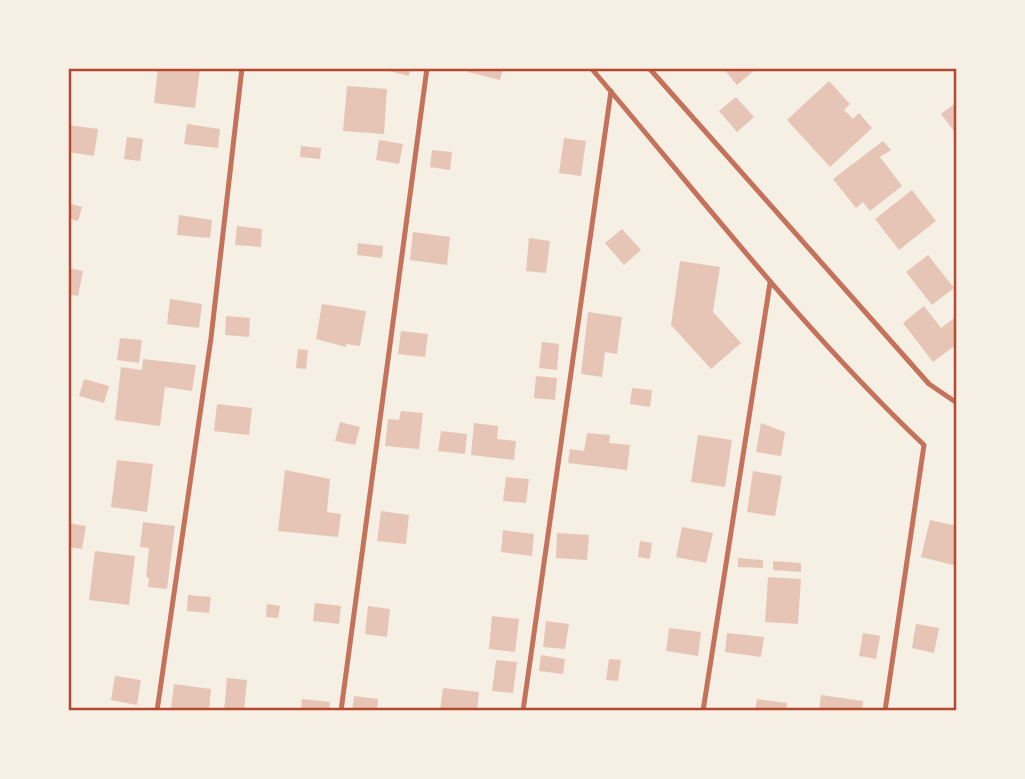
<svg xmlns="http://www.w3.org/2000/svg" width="1025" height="779" font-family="'Crimson Pro',serif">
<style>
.building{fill:#e6c5b7}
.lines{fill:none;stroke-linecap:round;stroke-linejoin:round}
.service{stroke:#c5725c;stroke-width:5}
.neatline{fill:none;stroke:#b5482f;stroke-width:2.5}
</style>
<rect width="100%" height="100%" fill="#f6efe4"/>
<g class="building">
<polygon points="158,68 200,68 195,108 154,103"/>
<polygon points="377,68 410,68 409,76"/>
<polygon points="469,68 503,68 500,80 468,72"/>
<polygon points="723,68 757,68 737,85"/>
<polygon points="829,81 850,104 844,110 853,119 859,113 872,128 830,167 787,120"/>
<polygon points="347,86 387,89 384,134 343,131"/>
<polygon points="736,97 754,117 737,132 719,111"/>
<polygon points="957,102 957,135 941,114"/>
<polygon points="187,124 220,129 218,148 184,144"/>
<polygon points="68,125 98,129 94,156 68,152"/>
<polygon points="127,137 143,139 140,161 124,159"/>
<polygon points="564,138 586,141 581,176 559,173"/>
<polygon points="379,140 403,144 399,164 376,160"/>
<polygon points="883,141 891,150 880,157 902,186 870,211 863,202 856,208 833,179"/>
<polygon points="301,146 321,148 320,159 300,157"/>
<polygon points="432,150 452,152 450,170 430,167"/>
<polygon points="912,190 936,221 899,250 875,219"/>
<polygon points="68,203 82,207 78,221 68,218"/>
<polygon points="179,215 212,220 210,238 177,235"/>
<polygon points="237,226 262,229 261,247 235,245"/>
<polygon points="622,229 641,250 624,265 605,243"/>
<polygon points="413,232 450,237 447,265 410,260"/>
<polygon points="529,238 550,241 546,273 526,271"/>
<polygon points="358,243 383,246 382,258 357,255"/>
<polygon points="928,255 954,288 932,305 906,272"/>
<polygon points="680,261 720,267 713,312 741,343 711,369 671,325"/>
<polygon points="68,268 83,271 78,296 68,294"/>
<polygon points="170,299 202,304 199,328 167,324"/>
<polygon points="322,304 366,311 360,346 346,344 346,347 316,339"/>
<polygon points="924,306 941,328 957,316 957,344 933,362 903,323"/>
<polygon points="588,312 622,317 617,354 605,352 602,377 581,374"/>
<polygon points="226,316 250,318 249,337 225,335"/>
<polygon points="401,331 428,334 425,357 398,354"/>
<polygon points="120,338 142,340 139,363 117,360"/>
<polygon points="542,342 559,344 557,370 539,368"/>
<polygon points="298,349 308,350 306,369 296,368"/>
<polygon points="143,359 196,365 192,391 165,387 160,426 115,420 121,367 142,370"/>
<polygon points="536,376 557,378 555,400 534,398"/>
<polygon points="84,379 109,386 104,403 79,396"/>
<polygon points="632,388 652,390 650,407 630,404"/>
<polygon points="217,404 252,408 249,435 214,431"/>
<polygon points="401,411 423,413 419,449 385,446 388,419 399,420"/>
<polygon points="340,422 360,427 355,445 335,441"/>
<polygon points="474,423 498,426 497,439 516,441 514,460 471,455"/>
<polygon points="761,423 785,432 781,456 756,452"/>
<polygon points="441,431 467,434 465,454 438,451"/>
<polygon points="587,433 610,435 609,443 630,445 627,470 568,463 570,449 584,451"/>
<polygon points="698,435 732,440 725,487 691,482"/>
<polygon points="117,460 153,464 147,512 111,507"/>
<polygon points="285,470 330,479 327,512 341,514 338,537 278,531"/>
<polygon points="753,471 782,476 775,516 747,512"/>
<polygon points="506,477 529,479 526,503 503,501"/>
<polygon points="381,511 409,515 406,544 377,541"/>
<polygon points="930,520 957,526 957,566 921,557"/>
<polygon points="143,522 175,526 167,589 148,587 149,578 146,577 149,548 140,547"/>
<polygon points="68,523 86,526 82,549 68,547"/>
<polygon points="682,527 713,533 706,563 676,557"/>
<polygon points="503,530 534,534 532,556 501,552"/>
<polygon points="557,533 589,535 587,560 556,558"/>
<polygon points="640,541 652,543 650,559 638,557"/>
<polygon points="95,551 135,556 129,605 89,600"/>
<polygon points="738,558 763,560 763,568 738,567"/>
<polygon points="773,561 801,563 801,572 773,570"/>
<polygon points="768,577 801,579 798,624 765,622"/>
<polygon points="188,595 211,597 209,613 187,611"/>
<polygon points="315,603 341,606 339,624 313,621"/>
<polygon points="267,604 280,606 278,618 266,617"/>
<polygon points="368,606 390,609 387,637 365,634"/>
<polygon points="492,616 519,619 515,652 489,649"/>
<polygon points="546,621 569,624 565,649 543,647"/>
<polygon points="916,624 939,628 934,653 912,648"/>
<polygon points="669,628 701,632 698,656 666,651"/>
<polygon points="727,633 764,637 761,657 725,652"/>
<polygon points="863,633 880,636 876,659 859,656"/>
<polygon points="541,655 565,659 563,674 539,671"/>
<polygon points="609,659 621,660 618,681 606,680"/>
<polygon points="496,660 517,662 513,693 492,691"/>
<polygon points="115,676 141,680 137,705 111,700"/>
<polygon points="227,678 247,680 244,711 224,711"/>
<polygon points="174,684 211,689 209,711 171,708"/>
<polygon points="443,688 479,692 477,711 440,711"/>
<polygon points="821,695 863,701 862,711 819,711"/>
<polygon points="354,696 378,699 377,711 352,711"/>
<polygon points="302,699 330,702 329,711 301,711"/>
<polygon points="757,699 787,703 786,711 755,711"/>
</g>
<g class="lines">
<g class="service">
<path d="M591,68c109,128 211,261 333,377l-39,266"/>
<polyline points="649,68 929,384 957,403"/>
<polyline points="157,711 211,338 242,68"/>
<polyline points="341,711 427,68"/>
<polyline points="523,711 611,91"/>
<polyline points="703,711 770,283"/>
</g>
</g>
<rect width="1025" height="779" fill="none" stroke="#f6efe4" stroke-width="140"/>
<rect x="70" y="70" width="885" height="639" class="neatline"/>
</svg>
